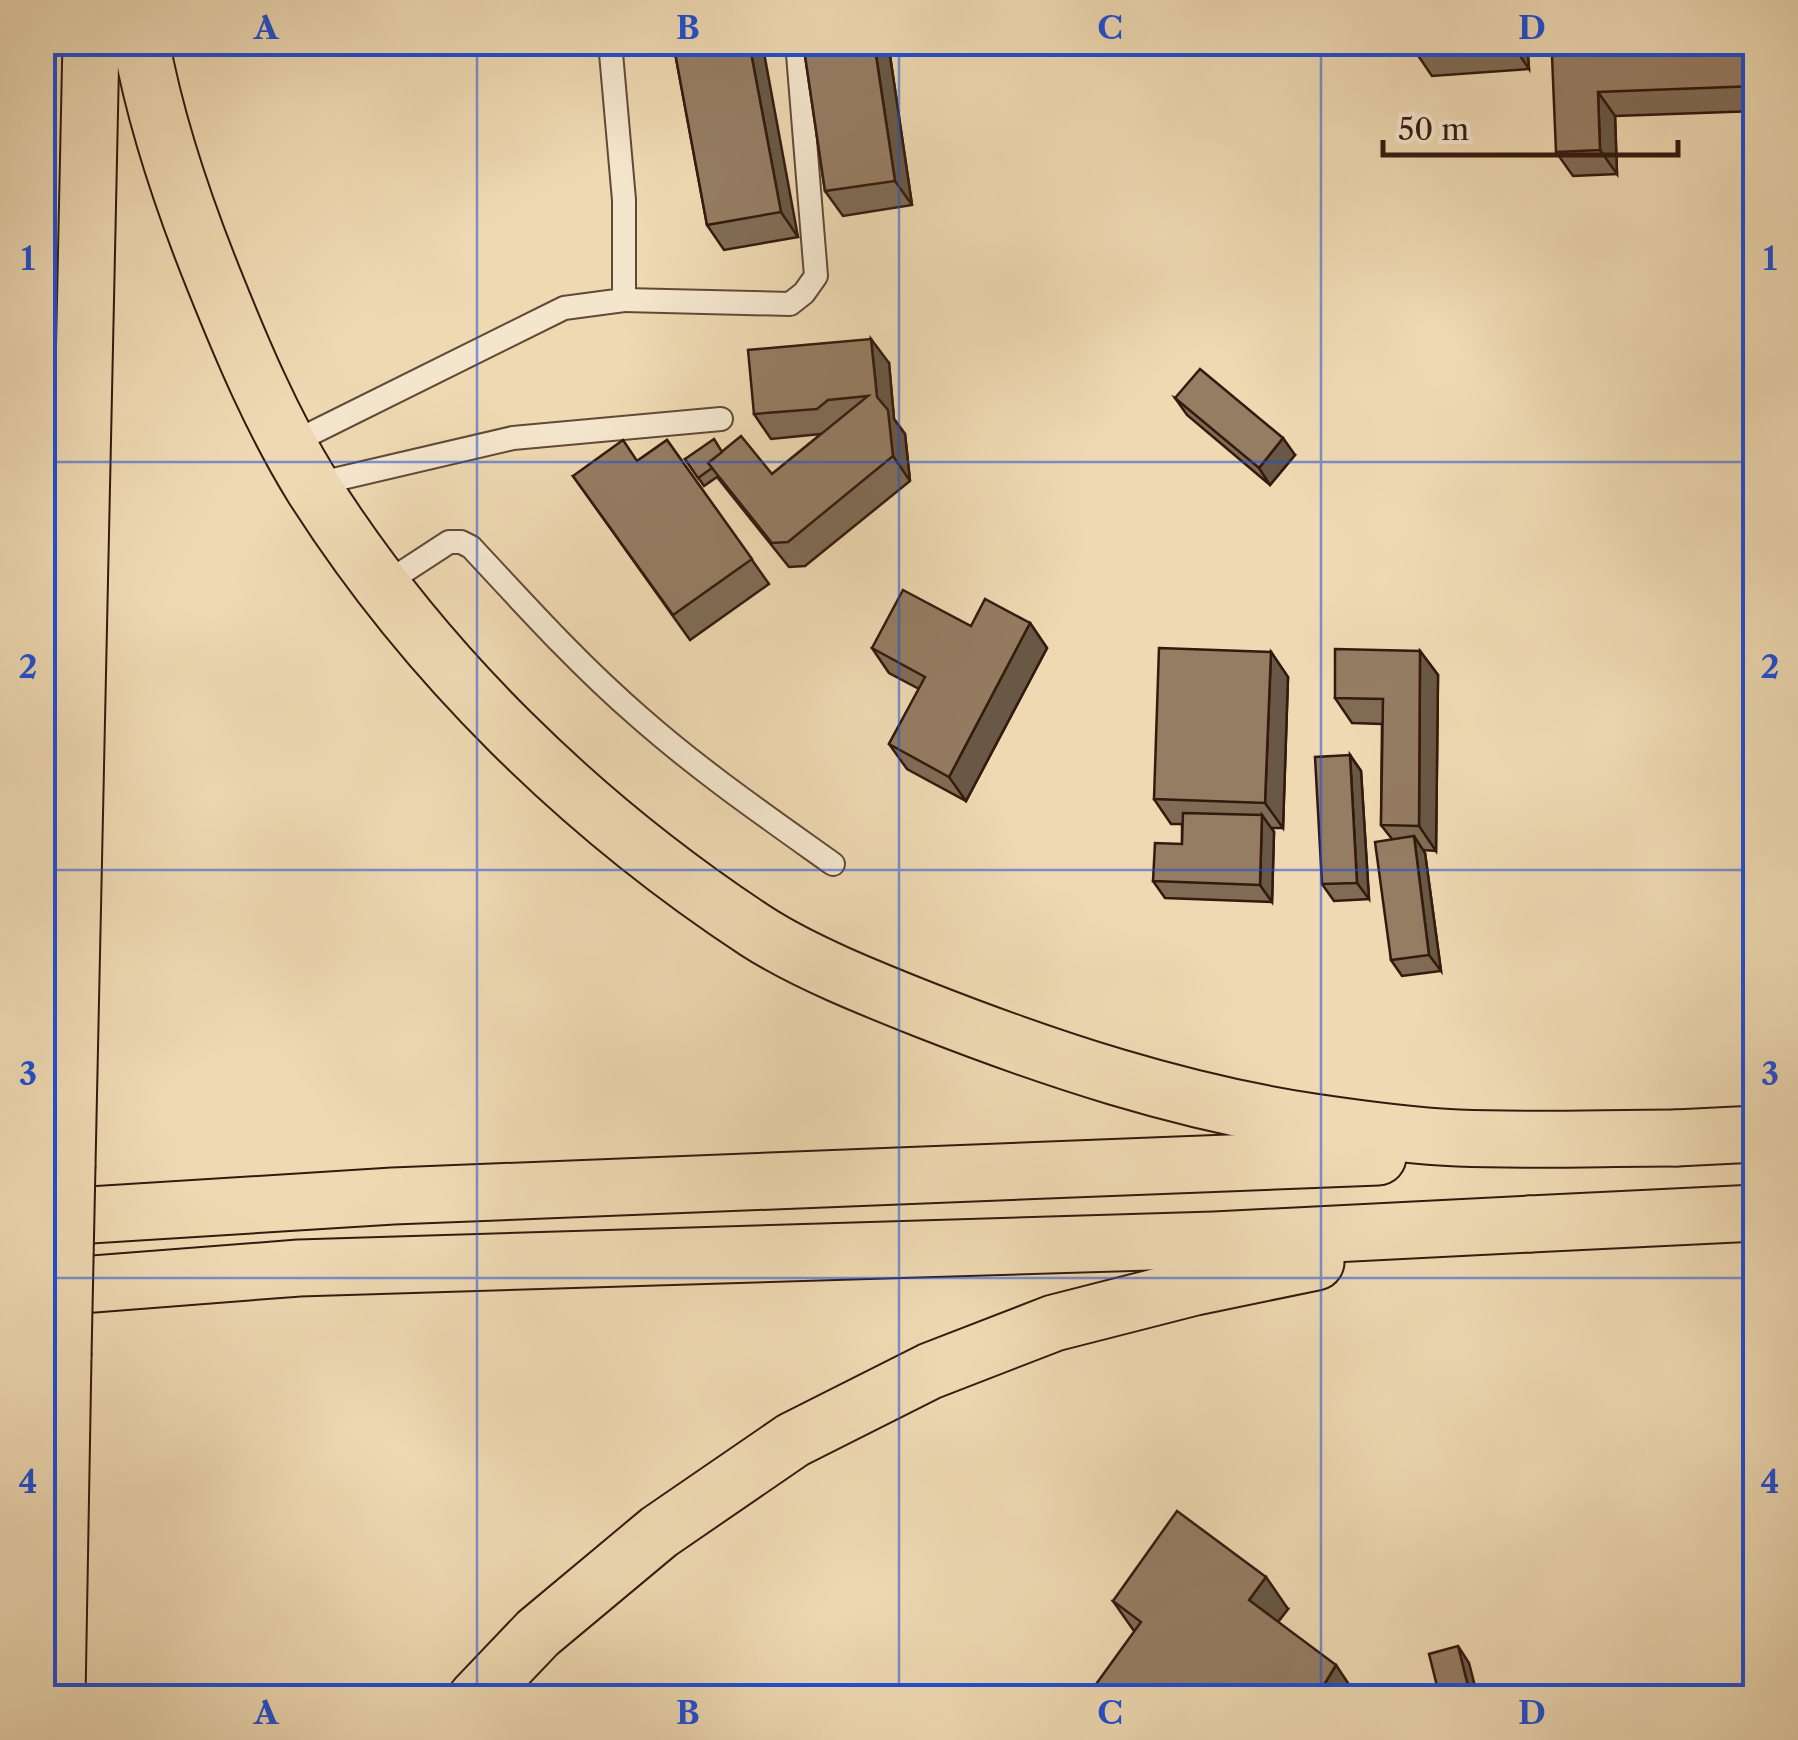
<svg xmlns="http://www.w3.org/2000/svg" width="1798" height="1740" font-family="'Libre Caslon Text',serif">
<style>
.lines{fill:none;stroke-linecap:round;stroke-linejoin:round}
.lane-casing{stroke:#624937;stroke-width:26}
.primary-casing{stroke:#34190e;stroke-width:59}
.highway-casing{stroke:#34190e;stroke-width:59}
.lane{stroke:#f4e6cd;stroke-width:22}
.primary{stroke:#eed9b2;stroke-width:55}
.highway{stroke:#eed9b2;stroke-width:55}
.highway-bridge-casing{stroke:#34190e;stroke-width:59;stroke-linecap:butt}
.highway-bridge{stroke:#eed9b2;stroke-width:55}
.wall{fill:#806c55;stroke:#34190e;stroke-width:2.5}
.shaded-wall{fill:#685845;stroke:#34190e;stroke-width:2.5}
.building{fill:#957d63;stroke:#34190e;stroke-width:2.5}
.grid{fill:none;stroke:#1d4ed8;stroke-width:2.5;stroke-opacity:0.55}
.neatline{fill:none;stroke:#1d4ed8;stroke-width:4}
.grid-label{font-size:32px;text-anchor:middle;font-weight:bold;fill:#1d4ed8}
</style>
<rect width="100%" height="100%" fill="#eed9b2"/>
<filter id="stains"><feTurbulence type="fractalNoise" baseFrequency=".002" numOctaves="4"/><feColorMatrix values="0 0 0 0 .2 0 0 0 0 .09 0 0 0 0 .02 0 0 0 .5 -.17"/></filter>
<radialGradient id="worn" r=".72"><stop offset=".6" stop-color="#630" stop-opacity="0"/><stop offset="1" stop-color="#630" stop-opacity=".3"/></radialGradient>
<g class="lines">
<g class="lane-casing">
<g id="lane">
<polyline points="624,300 790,304 804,293 816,276 797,42"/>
<polyline points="290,444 564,308 624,300 624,200 610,42"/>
<polyline points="312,485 513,438 721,419"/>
<path d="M383,585l66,-43h12l10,5c54,58 107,117 167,169 61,54 129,101 195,148"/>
</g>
</g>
<g class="primary-casing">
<g id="primary">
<polyline points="1676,1138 1756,1134"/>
<polyline points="1530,1224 1756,1213"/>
</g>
</g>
<g class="highway-casing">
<g id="highway">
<path d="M141,42c15,82 42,161 73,238 28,70 58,141 98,206 112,177 269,330 444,445 48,31 116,58 169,79 125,49 255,92 388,112 47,7 97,14 145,16 72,3 145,0 218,0"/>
<polyline points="67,1165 91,42"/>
<polyline points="42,1218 393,1196 1378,1157"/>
<polyline points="42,1288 299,1268 1214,1240 1530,1224"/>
<polyline points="57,1698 63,1356"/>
<polyline points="476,1698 538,1633 659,1532 793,1440 930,1371 1054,1323 1195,1287 1316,1262"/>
</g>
</g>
<use href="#lane" class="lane"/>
<use href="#primary" class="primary"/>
<use href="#highway" class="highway"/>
<g class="highway-bridge-casing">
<polyline id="highway-bridge" points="63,1356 67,1165"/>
</g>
<use href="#highway-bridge" class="highway-bridge"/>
</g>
<g class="wall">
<polygon points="673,42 798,237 724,250 707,225"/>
<polygon points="803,42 888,42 912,205 843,216 825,191"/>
<polygon points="1527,42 1529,69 1432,76 1415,51"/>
<polygon points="1756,42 1756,111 1615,116 1617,174 1573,176 1556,152 1573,55"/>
<polygon points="889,363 894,419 905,434 910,481 805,566 789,567 717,477 704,486 685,459 722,452 772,474 821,434 771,439 754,414"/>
<polygon points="1175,398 1295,455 1270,485 1187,415"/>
<polygon points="667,440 769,584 690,640 573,476 637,461"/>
<polygon points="1030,623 1047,648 966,801 907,769 889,744 919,689 889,673 872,648 971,626"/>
<polygon points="1420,651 1438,675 1436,851 1423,850 1425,853 1441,971 1402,976 1391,960 1392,839 1381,825 1382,724 1352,723 1335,698"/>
<polygon points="1271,652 1288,677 1283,828 1271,828 1274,832 1272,902 1165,898 1153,881 1182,844 1182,824 1171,824 1154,799"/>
<polygon points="1350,755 1361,771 1369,899 1334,901 1322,884"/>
<polygon points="1113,1601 1288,1609 1278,1622 1358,1697 1134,1631"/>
</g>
<g class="shaded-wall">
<polygon points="749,42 762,42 798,237 781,212"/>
<polygon points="874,42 888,42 912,205 895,181"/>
<polygon points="1512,42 1527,42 1529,69 1512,44"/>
<polygon points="1598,92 1615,116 1617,174 1600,150"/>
<polygon points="871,339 889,363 894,419 905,434 910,481 893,456 877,397"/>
<polygon points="1283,438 1295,455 1270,485 1259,468"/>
<polygon points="1030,623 1047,648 966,801 949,777"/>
<polygon points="1420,651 1438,675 1436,851 1419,826"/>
<polygon points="1271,652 1288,677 1283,828 1265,803"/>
<polygon points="1350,755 1361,771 1369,899 1357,883"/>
<polygon points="1262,815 1274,832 1272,902 1260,885"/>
<polygon points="1414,836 1425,853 1441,971 1429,955"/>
<polygon points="1266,1577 1288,1609 1271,1631 1249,1600"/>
<polygon points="1458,1646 1469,1663 1478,1698 1471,1698"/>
<polygon points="1336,1665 1358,1698 1316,1698"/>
</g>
<g class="building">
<polygon points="673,42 749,42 781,212 707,225"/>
<polygon points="803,42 874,42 895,181 825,191"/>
<polygon points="1414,42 1512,42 1512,44 1415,51"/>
<polygon points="1573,42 1756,42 1756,86 1598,92 1600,150 1556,152 1552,56 1573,55"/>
<polygon points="871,339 877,397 888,410 893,456 788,542 772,543 708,463 741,436 772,474 868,396 828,400 817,409 754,414 748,350"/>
<polygon points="1200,369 1283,438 1259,468 1175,398"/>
<polygon points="714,439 722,452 708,463 712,468 698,478 685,459"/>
<polygon points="623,440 637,461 667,440 752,559 673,615 573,476"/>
<polygon points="903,590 971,626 985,599 1030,623 949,777 889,744 925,677 872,648"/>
<polygon points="1159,648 1271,652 1265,803 1154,799"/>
<polygon points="1335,649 1420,651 1419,826 1381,825 1383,699 1335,698"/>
<polygon points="1350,755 1357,883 1322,884 1315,757"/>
<polygon points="1183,813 1262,815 1260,885 1153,881 1155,843 1182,844"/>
<polygon points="1414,836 1429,955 1391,960 1375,842"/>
<polygon points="1177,1511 1266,1577 1249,1600 1336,1665 1316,1698 1086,1698 1141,1622 1113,1601"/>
<polygon points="1458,1646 1471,1698 1440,1698 1429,1654"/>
</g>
<path class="grid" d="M477,42v1656M899,42v1656M1321,42v1656M42,462h1714M42,870h1714M42,1278h1714"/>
<rect width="1798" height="1740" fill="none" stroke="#eed9b2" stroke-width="110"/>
<path d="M1383 140v15h295v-15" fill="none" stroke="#34190e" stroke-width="5"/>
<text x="1398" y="140" font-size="30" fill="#34190e" stroke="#f4e6cd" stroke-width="8" paint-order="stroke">50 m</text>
<rect x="55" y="55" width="1688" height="1630" class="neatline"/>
<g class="grid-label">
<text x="266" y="39">A</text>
<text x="688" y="39">B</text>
<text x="1110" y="39">C</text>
<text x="1532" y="39">D</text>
<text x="28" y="270">1</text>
<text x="1770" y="270">1</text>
<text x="28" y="678">2</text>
<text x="1770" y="678">2</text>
<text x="28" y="1085">3</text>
<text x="1770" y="1085">3</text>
<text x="28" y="1493">4</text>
<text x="1770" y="1493">4</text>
<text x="266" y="1724">A</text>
<text x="688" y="1724">B</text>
<text x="1110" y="1724">C</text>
<text x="1532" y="1724">D</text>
</g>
<rect width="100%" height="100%" filter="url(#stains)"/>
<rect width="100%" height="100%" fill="url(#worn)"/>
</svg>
